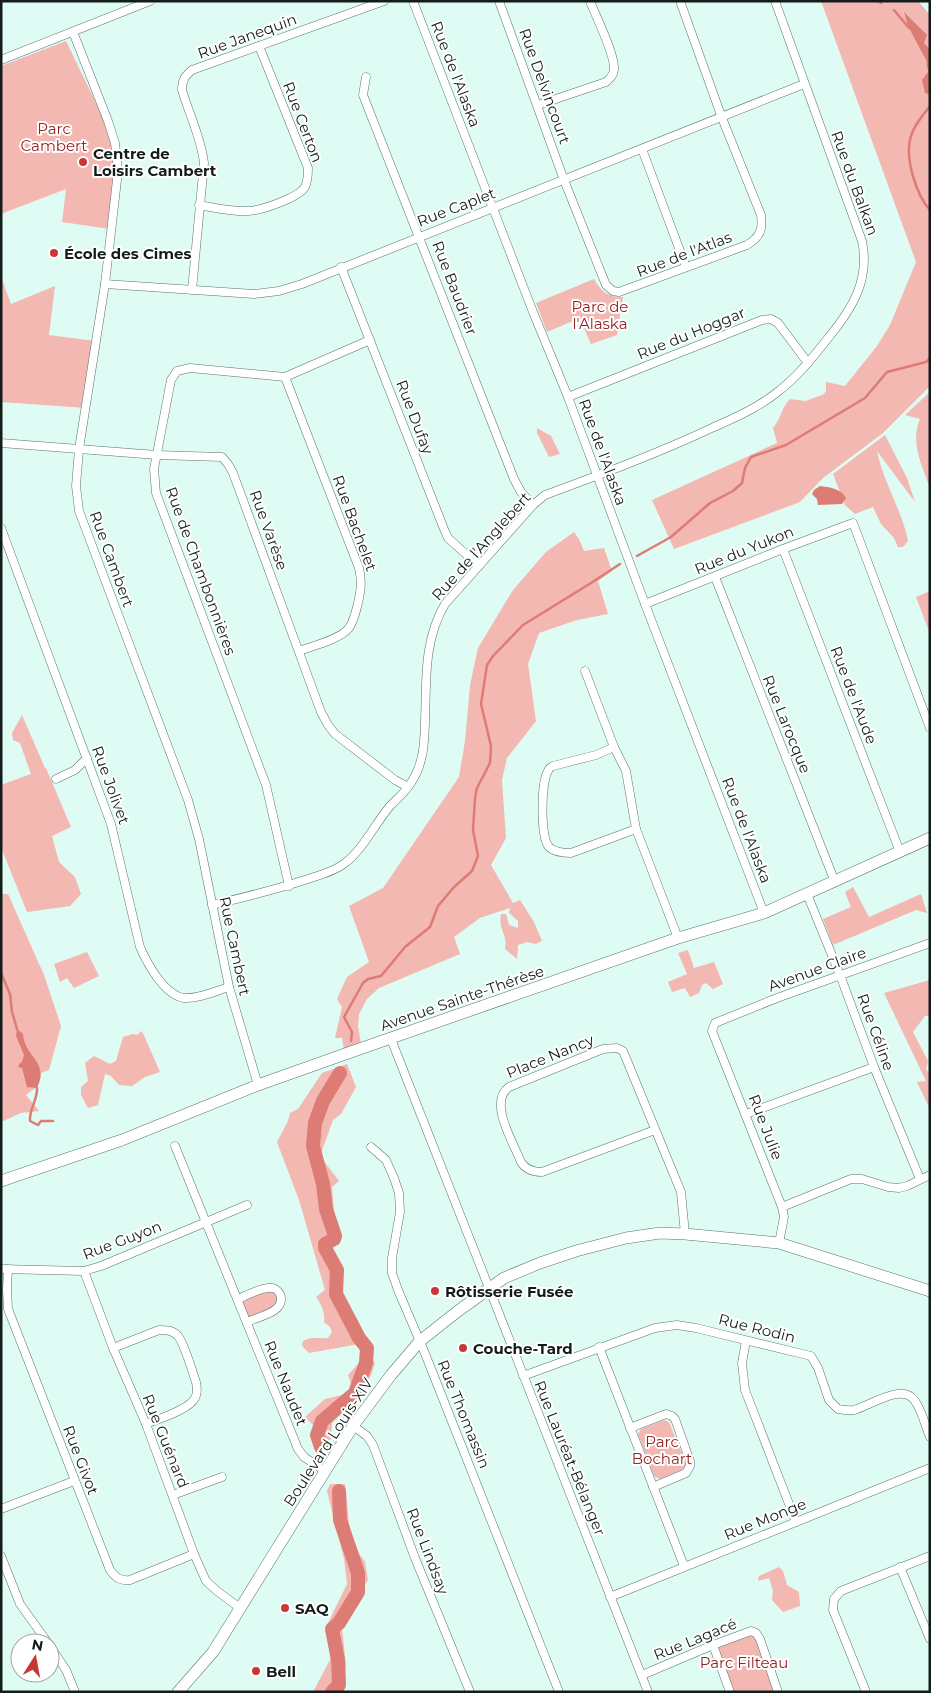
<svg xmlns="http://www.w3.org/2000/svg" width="931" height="1693" font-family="Montserrat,sans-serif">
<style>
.green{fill:#f3b8b2}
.water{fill:#dc7c74}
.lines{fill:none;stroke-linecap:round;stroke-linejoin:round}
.stream{stroke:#dc7c74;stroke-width:2.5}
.river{stroke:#dc7c74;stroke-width:14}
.street-casing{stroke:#59736d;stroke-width:9}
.secondary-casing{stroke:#59736d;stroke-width:12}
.street{stroke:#fff;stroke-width:8}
.secondary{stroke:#fff;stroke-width:11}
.poi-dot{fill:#c63735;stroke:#fff;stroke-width:2}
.labels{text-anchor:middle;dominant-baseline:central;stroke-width:4;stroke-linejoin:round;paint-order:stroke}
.street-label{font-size:15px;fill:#121d1b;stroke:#fff}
.park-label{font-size:15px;fill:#942222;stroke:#fff}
.poi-label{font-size:15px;font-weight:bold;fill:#121d1b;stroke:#fff;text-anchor:start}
</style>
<rect width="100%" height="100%" fill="#defbf4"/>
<g class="green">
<path d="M821,1h97l12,14v34l-6,-6 -9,-20 -10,-10c5,20 16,31 21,48 4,10 0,22 -1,32l5,2v291l-47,47 -60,45 -23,24 -126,47 -22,-49 125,-57 -4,-15c8,-9 8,-20 17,-29l16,2 18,-7 2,-3v-9l19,4 32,-40 13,-21 26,-63z"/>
<polygon points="66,41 110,132 115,157 110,229 62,222 66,189 1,214 1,66"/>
<polygon points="1,277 11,304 55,286 49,335 95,341 86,408 1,402"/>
<path d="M594,279c7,13 14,18 29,18l-6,38 -26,9 -11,-26 -33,14 -11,-29z"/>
<path d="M929,393l1,1v94c-8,-23 -20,-46 -10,-69l-15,-4z"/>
<polygon points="537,428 551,436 560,454 549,457 537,433"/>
<path d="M885,435l22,43 8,24 -38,-51c6,31 25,59 31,90l-5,6h-5l-4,-9 -13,-14 -8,-17 -18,7 -10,-9 -12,-31z"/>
<path d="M574,532l5,7 5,12 20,-3 8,23 -14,10 10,33 -31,6 -38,13 -11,31 8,57 -29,37 -5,22 4,58 -15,27 22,38 7,-3 14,22 8,19 -6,3 -9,-2 -9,3 -1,14 -12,-10c3,-15 -7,-18 -4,-35h5l3,11 9,3v-7l-9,-8 1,-5 -30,10 -26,19 6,17 -81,34 -12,11 -8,15 -1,12 3,19 -17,5 -2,-12h-7l7,-31 -5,-8 10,-22 22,-15 -20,-56 34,-18 76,-111 6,-36 5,-56 8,-37 35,-58 33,-38z"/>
<polygon points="930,591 930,634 916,597"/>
<polygon points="22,715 45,768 46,768 71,827 52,836 59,862 75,877 81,894 70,906 27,912 1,847 1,785 31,774 20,743 13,740 12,733"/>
<polygon points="853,887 869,917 921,894 927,913 916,910 833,945 823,919 851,907 845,892"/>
<path d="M1,894h7l36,81 17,51 -12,44 -8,3c0,12 -6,15 -15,22l13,16 -18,2 -20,9z"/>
<polygon points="688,950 694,968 714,962 723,984 713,989 706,983 702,985 699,993 690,997 685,988 672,992 668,982 687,974 678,953"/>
<polygon points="87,952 99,976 74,988 67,978 60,982 54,964"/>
<polygon points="930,980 930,1016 925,1016 913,1032 928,1061 926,1069 930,1075 930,1109 917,1082 926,1081 884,993"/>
<polygon points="142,1031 160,1072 145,1077 132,1086 119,1085 111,1076 105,1074 98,1105 88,1108 81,1095 81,1087 88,1081 85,1063 94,1056 110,1064 116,1061 123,1037 133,1034 137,1035"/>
<path d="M347,1064l9,23 -15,27 -8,6 -13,36 19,25 -7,6 4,47 -6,18 11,18 2,27 16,41v6l-50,9 -7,-7 1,-5c9,-5 15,-2 25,-3l4,-6 -2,-5 -6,-5c1,-10 -2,-17 -8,-25l9,-7 -26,-90 -22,-58 11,-21 2,-8 8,-4 24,-36z"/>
<polygon points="262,1289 277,1289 281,1302 247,1322 238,1299"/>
<polygon points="368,1353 375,1363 372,1373 359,1398 352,1387 348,1375"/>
<polygon points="342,1395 350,1403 332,1423 331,1439 320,1452 314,1444 313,1425 305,1417 325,1399"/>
<polygon points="664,1420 669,1422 686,1464 683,1469 660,1479 654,1476 638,1434 641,1429"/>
<path d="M330,1484h15l6,58 14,20 3,18c-11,16 -13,32 -26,48l4,37 -2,8v19h-31l18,-34 -6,-29 22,-45 -3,-25 -17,-68z"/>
<polygon points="779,1567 783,1571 787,1585 799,1592 800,1606 783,1612 772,1600 773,1591 769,1578 758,1581 759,1576"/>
<polygon points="756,1633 778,1692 730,1692 713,1645"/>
</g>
<g class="water">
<polygon points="904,12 927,35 924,43 930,49 930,95 925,93 922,80 928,72 926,60 908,26"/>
<path d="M820,486c9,1 22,3 26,12l-4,6 -24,1 -1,-6 -5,-5 2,-4z"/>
<path d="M17,1029l6,5c1,23 27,27 14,54l-10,-1 -5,-19 -4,-1 2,-4 2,-1 2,-7 -8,-19z"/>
</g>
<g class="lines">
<g class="stream">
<polyline points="879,1 881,3"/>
<polyline points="894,10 909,28"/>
<path d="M930,106c-7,9 -16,19 -19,30 -7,20 5,59 19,74"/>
<polyline points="930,343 930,346"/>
<polyline points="637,556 671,537 710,503 733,491 742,483 745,468 751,457 786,445 865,398 887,372 926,362 930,358"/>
<polyline points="1,973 10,994 12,1012 17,1029"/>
<polyline points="351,1041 352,1032 344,1017 363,983 368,979 381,976 405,947 430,927 438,906 454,887 472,871 478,856 473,830 475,798 477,788 490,763 491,746 481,704 487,665 493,656 523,625 591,583 620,564"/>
<path d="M37,1088c1,11 -8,21 -7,33l8,4 3,-4h12"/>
</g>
<g class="river">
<polyline points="321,1447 317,1435 322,1421 355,1393 366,1363 367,1348 359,1338 336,1294 337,1270 325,1248 325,1244 334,1239 335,1236 326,1209 323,1184 313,1146 315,1123 323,1101 340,1073"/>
<polyline points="332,1692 339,1685 338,1660 332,1629 339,1623 358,1592 358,1573 340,1520 339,1491"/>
</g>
<g class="street-casing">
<g id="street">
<polyline points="413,1 533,312 568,397 645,604 764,913"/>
<path d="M499,1l65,179 42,105 7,6 6,1 128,-47c13,-8 16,-15 14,-30l-39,-97 -42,-117"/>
<polyline points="73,32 108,121 115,143 117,161 117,180 105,284 79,449 76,486 79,511 188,800 199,839 229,987 258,1085"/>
<polyline points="1,60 150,1"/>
<polyline points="366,77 363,95 514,479 521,492 533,505"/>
<path d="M538,105l68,-23c4,-4 8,-7 8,-13 1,-15 -18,-52 -24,-68"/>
<polyline points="642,149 686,267"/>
<path d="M199,205c17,3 33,7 50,6 13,-1 49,-13 56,-24 3,-6 3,-12 3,-19l-49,-122"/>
<polyline points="341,267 444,529 448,538 479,566"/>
<polyline points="105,284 254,294 279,291 302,284 804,84"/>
<path d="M192,290l12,-127c-3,-26 -15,-49 -22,-73 0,-10 3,-14 10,-20l192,-69"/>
<path d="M285,377l74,191c3,13 2,22 -1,35 -2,8 -4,18 -9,25 -8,11 -37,18 -50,23"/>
<polyline points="568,397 762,320 771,319 778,323 808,363"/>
<polyline points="1,443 157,455 222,457 228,464 233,473 321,712 328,725 335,734 395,780 408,787"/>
<path d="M1,528l110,296 29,123c7,16 24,48 44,51 14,1 32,-7 45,-11"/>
<polyline points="783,549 900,852"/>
<polyline points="715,577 835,882"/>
<polyline points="645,604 783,549 853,523 930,728"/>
<polyline points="585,671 614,747 626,771 636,829 678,938"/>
<path d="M614,747l-18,8 -43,11c-2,1 -4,2 -5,5 -7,11 -8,66 1,76 5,5 15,6 22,6l65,-24"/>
<polyline points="56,779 75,770 87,758"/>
<polyline points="289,886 266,785 156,493 154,469 171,380 177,371 190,368 285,377 370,340"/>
<polyline points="807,894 840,975 874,1067 920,1179"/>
<path d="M212,905c33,-8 67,-16 99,-27 12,-4 24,-7 34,-15 19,-15 30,-39 45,-57 6,-6 13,-12 18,-19 10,-13 15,-30 16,-46 4,-46 -4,-95 21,-137l88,-99 12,-10c57,-21 114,-42 169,-68 23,-10 47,-21 66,-37 19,-15 34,-34 49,-53 24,-29 41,-58 33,-96l-87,-240"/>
<polyline points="391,1039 648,1692"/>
<polyline points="746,1114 874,1067"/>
<path d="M655,1130l-113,42c-9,0 -16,-2 -21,-10 -8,-20 -33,-60 -12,-75l94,-38 14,-1 6,3 58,141 4,42"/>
<polyline points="175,1146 298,1449 304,1457 325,1471"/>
<polyline points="371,1147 386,1160 394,1178 399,1193 400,1212 392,1258 392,1273 398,1290 424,1351 559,1692"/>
<polyline points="782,1207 851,1179 862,1179 888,1187 899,1188 907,1186 930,1175"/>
<polyline points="779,1243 784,1217 782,1207 712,1031 715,1023 777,998 930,943"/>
<polyline points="1,1269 84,1271 101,1266 247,1205"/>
<path d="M8,1269l-1,21 1,19 102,261c6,8 10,11 20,10l64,-26"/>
<polyline points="84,1271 113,1348 146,1424 194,1554 206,1581 217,1591 240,1608"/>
<path d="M238,1299c9,-4 20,-10 30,-11 12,-2 18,13 8,21 -7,6 -20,9 -29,13"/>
<polyline points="746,1341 742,1363 745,1390 796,1522"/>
<polyline points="599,1347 684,1566"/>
<path d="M113,1348l46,-18c7,0 14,0 19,6 7,9 14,35 18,46 1,5 2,11 -1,16 -6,12 -37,21 -49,26"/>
<path d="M523,1376l132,-48 22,-3 19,3 115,28 7,12 11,32 9,9c6,1 11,2 16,1 16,-4 48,-28 61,-9 7,10 10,24 15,36"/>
<polyline points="353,1426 367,1436 373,1445 415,1558 470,1692"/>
<polyline points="630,1428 666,1414 672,1416 675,1419 690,1461 690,1466 686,1473 653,1487"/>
<polyline points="173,1495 222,1477"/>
<polyline points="1,1509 74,1481"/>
<polyline points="1,1556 20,1604 48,1643"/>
<polyline points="900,1567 930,1639"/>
<polyline points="610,1597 930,1468"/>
<polyline points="713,1645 730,1692"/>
<polyline points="50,1646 66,1670 75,1692"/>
<polyline points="642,1675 713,1645 751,1631 756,1633 760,1639 778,1692"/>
<polyline points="866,1692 833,1610 834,1599 841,1591 930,1556"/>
</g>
</g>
<g class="secondary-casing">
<g id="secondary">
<polyline points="1,1181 122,1140 258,1085 348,1053 678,938 764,913 930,838"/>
<polyline points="178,1692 213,1652 353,1426 391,1375 420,1341 458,1311 504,1278 540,1263 576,1251 626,1238 660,1233 685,1234 779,1243 930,1291"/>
</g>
</g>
<use href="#street" class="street"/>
<use href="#secondary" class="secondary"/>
</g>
<g class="poi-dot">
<circle cx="83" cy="162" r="5"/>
<circle cx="54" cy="253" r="5"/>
<circle cx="435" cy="1291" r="5"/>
<circle cx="463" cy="1348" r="5"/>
<circle cx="285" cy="1608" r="5"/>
<circle cx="256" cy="1671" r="5"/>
</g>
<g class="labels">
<g class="street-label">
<text transform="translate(247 36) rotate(-20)">Rue Janequin</text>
<text transform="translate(456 74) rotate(69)">Rue de l'Alaska</text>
<text transform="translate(545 86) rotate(70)">Rue Delvincourt</text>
<text transform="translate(303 122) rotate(69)">Rue Certon</text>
<text transform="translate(855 183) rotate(70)">Rue du Balkan</text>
<text transform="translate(456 207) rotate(-21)">Rue Caplet</text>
<text transform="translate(684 254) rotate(-21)">Rue de l'Atlas</text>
<text transform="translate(455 288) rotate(69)">Rue Baudrier</text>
<text transform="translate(691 333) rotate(-22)">Rue du Hoggar</text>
<text transform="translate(415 417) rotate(69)">Rue Dufay</text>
<text transform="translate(603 452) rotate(70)">Rue de l'Alaska</text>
<text transform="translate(355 523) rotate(70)">Rue Bachelet</text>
<text transform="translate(269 530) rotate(70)">Rue Varèse</text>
<text transform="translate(481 546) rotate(-48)">Rue de l'Anglebert</text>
<text transform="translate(744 550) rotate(-22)">Rue du Yukon</text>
<text transform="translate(112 559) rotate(70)">Rue Cambert</text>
<text transform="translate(201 571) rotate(70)">Rue de Chambonnières</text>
<text transform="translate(854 695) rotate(69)">Rue de l'Aude</text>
<text transform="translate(787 724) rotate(68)">Rue Larocque</text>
<text transform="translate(111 785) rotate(70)">Rue Jolivet</text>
<text transform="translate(747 830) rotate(69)">Rue de l'Alaska</text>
<text transform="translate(235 946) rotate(78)">Rue Cambert</text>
<text transform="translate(817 969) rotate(-20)">Avenue Claire</text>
<text transform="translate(462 998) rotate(-19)">Avenue Sainte-Thérèse</text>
<text transform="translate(876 1032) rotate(70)">Rue Céline</text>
<text transform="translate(550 1056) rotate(-22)">Place Nancy</text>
<text transform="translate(766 1127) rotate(69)">Rue Julie</text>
<text transform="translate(122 1240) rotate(-21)">Rue Guyon</text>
<text transform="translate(757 1328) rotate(14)">Rue Rodin</text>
<text transform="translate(286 1383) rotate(68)">Rue Naudet</text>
<text transform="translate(464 1414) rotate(68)">Rue Thomassin</text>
<text transform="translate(166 1441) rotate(68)">Rue Guénard</text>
<text transform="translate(328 1442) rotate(-57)">Boulevard Louis-XIV</text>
<text transform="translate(570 1458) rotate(68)">Rue Lauréat-Bélanger</text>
<text transform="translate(81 1460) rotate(69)">Rue Givot</text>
<text transform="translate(765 1519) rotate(-22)">Rue Monge</text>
<text transform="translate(428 1551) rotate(69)">Rue Lindsay</text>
<text transform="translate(695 1639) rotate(-22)">Rue Lagacé</text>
</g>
<g class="park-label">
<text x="54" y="128">Parc<tspan x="54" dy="17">Cambert</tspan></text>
<text x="600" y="306">Parc de<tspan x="600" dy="17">l'Alaska</tspan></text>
<text x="662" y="1441">Parc<tspan x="662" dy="17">Bochart</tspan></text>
<text x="744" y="1662">Parc Filteau</text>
</g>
<g class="poi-label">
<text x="93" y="153">Centre de<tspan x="93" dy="17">Loisirs Cambert</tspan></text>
<text x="64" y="253">École des Cimes</text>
<text x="445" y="1291">Rôtisserie Fusée</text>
<text x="473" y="1348">Couche-Tard</text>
<text x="295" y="1608">SAQ</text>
<text x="266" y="1671">Bell</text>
</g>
</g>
<rect width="931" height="1693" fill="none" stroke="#121d1b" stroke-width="5"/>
<g transform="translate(35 1658) rotate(11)"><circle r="24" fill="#ffffff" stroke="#a0a5a4"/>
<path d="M0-4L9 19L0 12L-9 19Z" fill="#c63735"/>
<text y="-8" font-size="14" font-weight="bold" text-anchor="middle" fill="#121d1b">N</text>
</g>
</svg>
